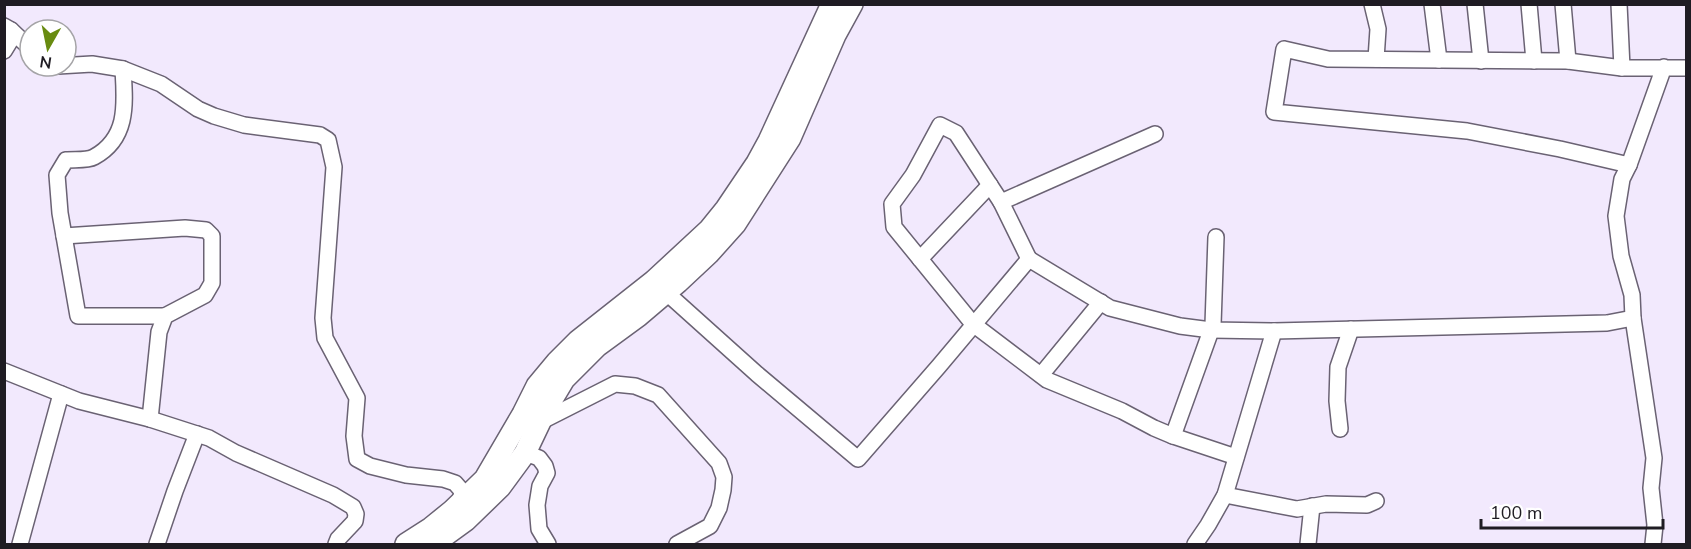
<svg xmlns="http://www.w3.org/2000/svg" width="1691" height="549" font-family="'Nunito Sans',sans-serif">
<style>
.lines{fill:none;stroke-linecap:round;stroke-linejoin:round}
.minor-casing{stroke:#6a6273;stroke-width:18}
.secondary-casing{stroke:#6a6273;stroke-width:24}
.minor{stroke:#fff;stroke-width:15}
.secondary{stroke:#fff;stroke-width:21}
</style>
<rect width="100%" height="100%" fill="#f2e9fd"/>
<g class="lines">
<g class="minor-casing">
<g id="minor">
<polyline points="1372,4 1378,29 1376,59"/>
<polyline points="1432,4 1439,60"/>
<polyline points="1475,4 1481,61"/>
<polyline points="1529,4 1534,61"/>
<polyline points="1563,4 1568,61"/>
<polyline points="1619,4 1622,68"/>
<polyline points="4,26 11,30 30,48"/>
<polyline points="4,51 12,38 11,30"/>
<polyline points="58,66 92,64 123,69 161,84 198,109 214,116 244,125 320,135 328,140 334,167 323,318 325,338 357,398 354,436 357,459 370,466 406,475 443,479 455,483 462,491 460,503"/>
<polyline points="1664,67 1629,165 1560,149 1467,131 1274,112 1284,49 1328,59 1568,61 1622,68 1686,68"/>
<path d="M123,69c2,34 6,69 -29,88 -7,4 -20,2 -28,3l-9,15 3,38 18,103h87"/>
<polyline points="1001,202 956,133 940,125 913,175 892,204 894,227 973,324 1047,380 1122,411 1154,428 1173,436 1213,325 1216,237"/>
<polyline points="64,236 185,228 206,230 212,236 212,283 205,295 165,316 159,332 150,419"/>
<polyline points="920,259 990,185"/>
<polyline points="1029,259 1110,308 1180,326 1211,330 1274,331 1607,323 1633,318 1632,295 1621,256 1616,216 1622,179 1629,165"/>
<polyline points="659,286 757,374 858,459 939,366 1029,259 1001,202 1155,134"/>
<polyline points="1633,318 1654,458 1651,488 1655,525 1653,544"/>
<polyline points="4,371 79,401 150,419 209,438 236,453 333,495 353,507 356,514 355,521 338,539 336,544"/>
<polyline points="1041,375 1101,302"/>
<polyline points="540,422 615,384 635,386 658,395 719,463 724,477 723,490 719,508 710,526 677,544"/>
<polyline points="1340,429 1337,401 1338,367 1351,329"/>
<polyline points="1173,436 1236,457"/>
<polyline points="525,453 539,458 545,466 547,473 540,486 537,505 539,529 548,544"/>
<polyline points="1225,495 1297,509 1326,504 1367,505 1376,501"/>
<polyline points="20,544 61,394"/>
<polyline points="157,544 175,491 197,434"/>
<polyline points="1195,544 1208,525 1225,495 1274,331"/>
<polyline points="1308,544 1312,506"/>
</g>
</g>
<g class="secondary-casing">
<g id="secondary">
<polyline points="406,544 431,528 452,511 485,479 523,414 537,386 557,362 578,341 654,281 709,230 726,209 757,163 769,141 832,4"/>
<polyline points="433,544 466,520 500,487 525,453 546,409 564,379 597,346 638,316 678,282 709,253 735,224 790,138 835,35 852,4"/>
</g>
</g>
<use href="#minor" class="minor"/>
<use href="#secondary" class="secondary"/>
</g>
<rect width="1691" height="549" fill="none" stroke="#1f1c23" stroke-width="12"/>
<g transform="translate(48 48) rotate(189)"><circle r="28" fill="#ffffff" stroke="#a5a4a7" stroke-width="1.5"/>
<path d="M0-4.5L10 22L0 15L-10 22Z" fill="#688b10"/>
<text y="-9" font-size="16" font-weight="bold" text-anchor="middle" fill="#1f1c23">N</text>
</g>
<path d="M1481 519v9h182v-9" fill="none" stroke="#1f1c23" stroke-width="3"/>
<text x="1490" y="519" font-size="18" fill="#1f1c23" stroke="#ffffff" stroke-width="4.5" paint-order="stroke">100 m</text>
</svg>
